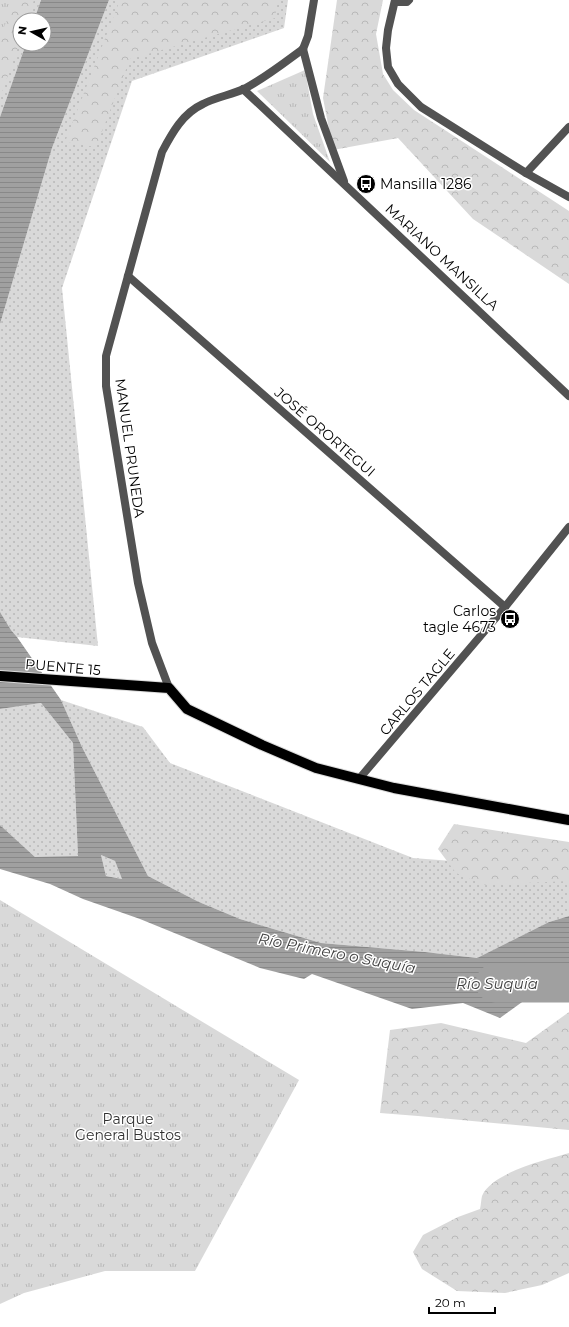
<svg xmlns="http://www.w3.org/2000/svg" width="569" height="1327" font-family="Montserrat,sans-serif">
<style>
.grass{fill:url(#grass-dots)}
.forest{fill:url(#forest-crowns)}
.park{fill:url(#park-tufts)}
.water{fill:url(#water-rules);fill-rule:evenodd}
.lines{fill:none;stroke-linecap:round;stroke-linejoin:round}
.river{stroke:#a0a0a0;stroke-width:39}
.primary-casing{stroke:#dbdbdb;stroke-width:12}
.minor{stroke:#525252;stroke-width:8}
.primary{stroke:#000;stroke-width:10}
.labels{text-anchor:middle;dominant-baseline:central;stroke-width:3;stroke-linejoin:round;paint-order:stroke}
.poi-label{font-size:14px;fill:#000;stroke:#fff;text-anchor:start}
.street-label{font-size:14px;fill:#000;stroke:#fff}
.park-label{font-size:14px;fill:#303030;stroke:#fff}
.water-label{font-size:15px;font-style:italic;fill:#414141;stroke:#fff}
</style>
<defs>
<pattern id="grass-dots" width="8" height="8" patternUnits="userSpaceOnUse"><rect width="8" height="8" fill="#d9d9d9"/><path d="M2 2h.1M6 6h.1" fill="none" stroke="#b8b8b8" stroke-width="1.8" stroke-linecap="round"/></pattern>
<pattern id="forest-crowns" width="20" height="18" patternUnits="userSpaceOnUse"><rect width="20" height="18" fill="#d9d9d9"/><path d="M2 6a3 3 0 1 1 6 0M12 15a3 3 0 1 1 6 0" fill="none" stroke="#b8b8b8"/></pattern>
<pattern id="park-tufts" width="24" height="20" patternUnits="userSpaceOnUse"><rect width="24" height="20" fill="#d9d9d9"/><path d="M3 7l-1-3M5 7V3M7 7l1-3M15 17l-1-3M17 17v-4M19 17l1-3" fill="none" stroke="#b8b8b8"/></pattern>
<pattern id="water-rules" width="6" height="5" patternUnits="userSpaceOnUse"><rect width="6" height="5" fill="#a0a0a0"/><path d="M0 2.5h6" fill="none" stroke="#888"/></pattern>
</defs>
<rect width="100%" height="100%" fill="#fff"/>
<g class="grass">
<polygon points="0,0 41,0 34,20 20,20 20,44 26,44 0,117"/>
<polygon points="109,0 288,0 284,28 132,81 62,288 98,646 17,637 11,630 0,612 0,324 52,148"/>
<polygon points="61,700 143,727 170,763 413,858 569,870 569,916 549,922 477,958 425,952 321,943 240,919 199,902 148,876 82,747"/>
<polygon points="41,703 73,743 78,857 35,857 0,825 0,709"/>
<polygon points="101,855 115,861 122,879 106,876"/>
</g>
<g class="forest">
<polygon points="0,0 34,0 27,20 20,20 20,41 0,98"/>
<polygon points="120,0 278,0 275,18 130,59 96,147 65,142"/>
<polygon points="337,0 383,0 376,34 383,74 393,90 414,110 569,211 569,284 473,219 398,138 333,150 323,98"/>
<polygon points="454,824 569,842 569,881 484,885 456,873 438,849"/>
<polygon points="569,1012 569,1130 418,1116 380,1113 390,1030 441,1023 526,1043"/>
<path d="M569,1153v120l-27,12 -37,8 -48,-2 -35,-22 -9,-17 10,-17 35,-18 22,-8c1,-4 1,-9 2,-13 10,-24 64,-36 87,-43z"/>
</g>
<g class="park">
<polygon points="0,0 16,0 0,36"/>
<polygon points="305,70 313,114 330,162 257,91"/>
<polygon points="0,900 299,1080 195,1271 105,1271 24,1293 0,1304"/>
</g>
<g class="water">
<polygon points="41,0 109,0 52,148 0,324 0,117 26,44 44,44 44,20 34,20"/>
<path d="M0,612l11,18 6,7 44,63 21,47 66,129 51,26 41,17 81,24 104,9 52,6 72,-36 20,-6v52l-69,50 -37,-15 -51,6 -100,-35 -8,5 -44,-11 -120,-49 -57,-20 -33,-15 -50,-15v-44l35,32 43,-1 -5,-113 -32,-40 -41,6zM101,855l14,6 7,18 -16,-3z"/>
</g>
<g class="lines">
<polyline class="river" points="495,983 569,983"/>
<g class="primary-casing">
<polyline id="primary" points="0,676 169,688 187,709 262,745 316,768 394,788 569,820"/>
</g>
<g class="minor">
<polyline points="395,0 388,30 386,48 388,67 398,84 421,107 526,173 569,197"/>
<polyline points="395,2 407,2 409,0"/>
<polyline points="303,49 321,118 344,181"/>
<polyline points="303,49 308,36 314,0"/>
<polyline points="243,89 569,396"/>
<polyline points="526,173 569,127"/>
<polyline points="128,276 505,607"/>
<path d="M169,688l-17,-45 -14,-60 -32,-197v-30l56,-204c10,-19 21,-39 41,-48 13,-7 28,-9 41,-15 21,-11 40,-26 59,-40"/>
<polyline points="359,779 505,607 569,527"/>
</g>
<use href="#primary" class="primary"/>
</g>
<defs>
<g id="bus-disc" transform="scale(1)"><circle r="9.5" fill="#000" stroke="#fff"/><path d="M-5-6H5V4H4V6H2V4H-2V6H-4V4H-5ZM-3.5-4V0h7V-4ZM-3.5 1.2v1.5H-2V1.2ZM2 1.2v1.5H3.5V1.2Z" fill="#fff"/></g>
</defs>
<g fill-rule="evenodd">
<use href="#bus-disc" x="366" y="184"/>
<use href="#bus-disc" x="510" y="619"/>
</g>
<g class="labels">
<g class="poi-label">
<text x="380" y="184">Mansilla 1286</text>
<text x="496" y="611" text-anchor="end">Carlos<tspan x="496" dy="16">tagle 4673</tspan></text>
</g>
<g class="street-label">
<text transform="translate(442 257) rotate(43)">MARIANO MANSILLA</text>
<text transform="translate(325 432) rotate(41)">JOSÉ ORORTEGUI</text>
<text transform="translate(130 448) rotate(82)">MANUEL PRUNEDA</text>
<text transform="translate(63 667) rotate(5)">PUENTE 15</text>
<text transform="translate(417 692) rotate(-50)">CARLOS TAGLE</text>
</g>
<g class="park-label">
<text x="128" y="1119">Parque<tspan x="128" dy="16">General Bustos</tspan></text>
</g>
<g class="water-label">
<text transform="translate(337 953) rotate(11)">Río Primero o Suquía</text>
<text x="497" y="983">Río Suquía</text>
</g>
</g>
<g transform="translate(32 32) rotate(278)"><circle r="19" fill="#ffffff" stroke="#999999"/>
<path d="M0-3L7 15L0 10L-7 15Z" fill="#000000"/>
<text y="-6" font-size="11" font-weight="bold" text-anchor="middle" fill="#000000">N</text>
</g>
<path d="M429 1307v6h66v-6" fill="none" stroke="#000000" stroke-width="2"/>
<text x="435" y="1307" font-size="12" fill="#000000" stroke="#ffffff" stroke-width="3" paint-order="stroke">20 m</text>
</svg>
